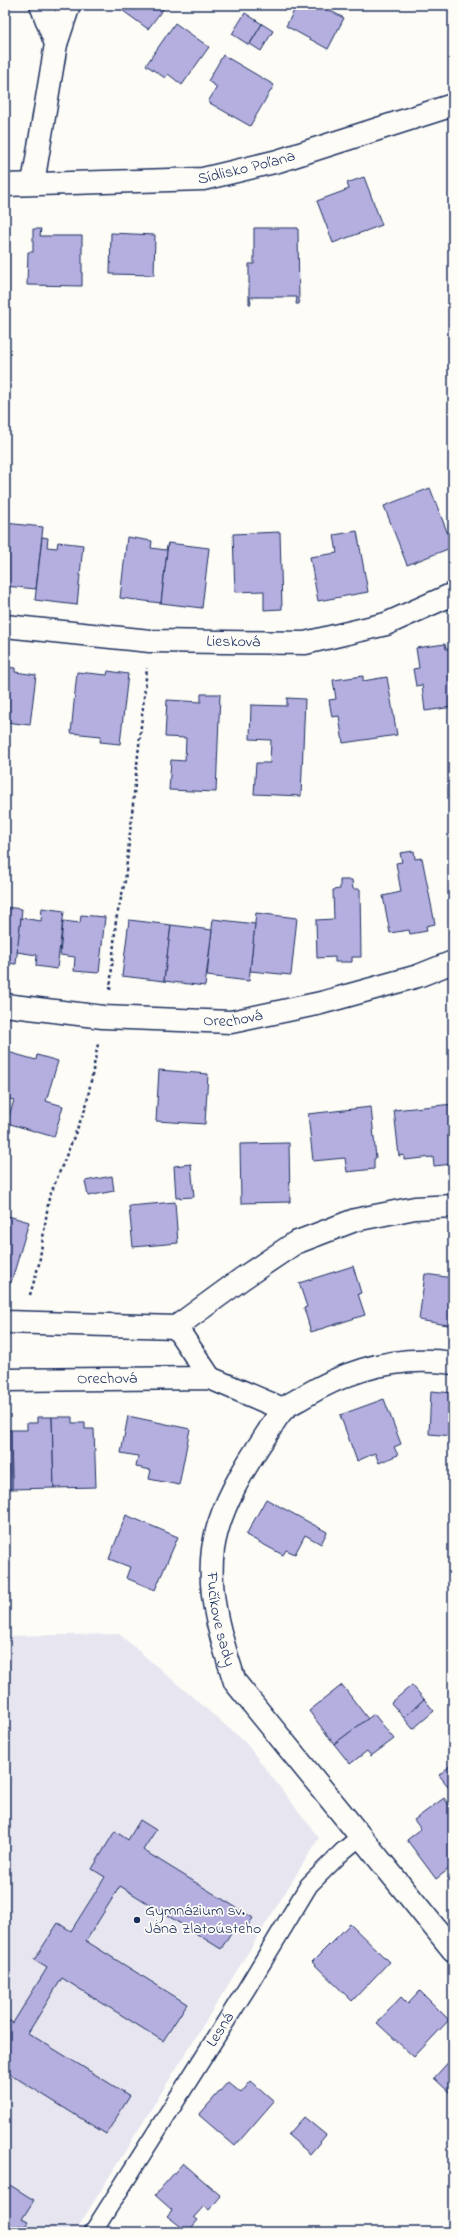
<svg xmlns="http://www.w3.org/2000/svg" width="458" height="2237" font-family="'Indie Flower',sans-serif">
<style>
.built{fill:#e7e5f0}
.building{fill:#b5afe0;stroke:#1b2f5e}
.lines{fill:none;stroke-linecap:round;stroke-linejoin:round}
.lane-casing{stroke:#1b2f5e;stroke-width:20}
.street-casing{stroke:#1b2f5e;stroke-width:25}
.path{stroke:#1b2f5e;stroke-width:2.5;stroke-dasharray:3 3;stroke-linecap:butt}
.lane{stroke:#fdfcf7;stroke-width:17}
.street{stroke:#fdfcf7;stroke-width:22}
.poi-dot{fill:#1b2f5e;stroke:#fdfcf7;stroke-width:1.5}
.labels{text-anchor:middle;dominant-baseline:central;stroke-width:3.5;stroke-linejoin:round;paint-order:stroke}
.street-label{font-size:16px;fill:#1b2f5e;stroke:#fdfcf7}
.poi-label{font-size:16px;fill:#1b2f5e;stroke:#fdfcf7;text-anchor:start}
</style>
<rect width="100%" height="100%" fill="#fdfcf7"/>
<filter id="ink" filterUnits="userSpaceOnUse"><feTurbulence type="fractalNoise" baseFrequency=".025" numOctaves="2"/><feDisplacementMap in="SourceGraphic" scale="8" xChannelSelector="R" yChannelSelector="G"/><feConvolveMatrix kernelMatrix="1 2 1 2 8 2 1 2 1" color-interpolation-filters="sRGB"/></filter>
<g filter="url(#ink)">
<polygon class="built" points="119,1634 245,1742 319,1838 75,2232 5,2232 5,1636"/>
<g class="building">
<polygon points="115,5 166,5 148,29"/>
<polygon points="297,5 319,5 344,18 328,49 286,26"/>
<polygon points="245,13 262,24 249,45 232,34"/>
<polygon points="175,23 209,47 182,85 168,74 165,78 146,65"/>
<polygon points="262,24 273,31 261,51 250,44"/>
<polygon points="223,55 274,85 250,126 208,102 217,87 208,81"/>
<polygon points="364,177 382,225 333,243 317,201 349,189 347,183"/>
<polygon points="254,228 298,228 299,304 296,304 297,297 250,297 251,304 249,304 249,264 254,264"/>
<polygon points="33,229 41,229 40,236 82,236 82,286 27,285 28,252 33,252"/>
<polygon points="111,233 155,235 154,275 110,274"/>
<rect x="5" y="243" width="3" height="49"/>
<polygon points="430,488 453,547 407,565 384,506"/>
<polygon points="5,523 43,527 36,589 5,586"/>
<polygon points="357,531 368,592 318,601 310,557 337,553 334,535"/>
<polygon points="280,532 282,609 264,610 264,591 235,592 233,534"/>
<polygon points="42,537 48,538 47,547 57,548 58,542 83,545 77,605 35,600"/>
<polygon points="127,537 152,541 151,548 166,550 168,543 161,603 120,598"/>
<polygon points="168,543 209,548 202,608 161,603"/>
<polygon points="445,644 446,649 453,648 453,707 425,711 422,685 416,686 413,669 419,668 416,648"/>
<polygon points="5,667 15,668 15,672 36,675 30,725 5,722"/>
<polygon points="108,671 128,674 120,744 100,742 101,736 71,733 77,672 107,675"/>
<polygon points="363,676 363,681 387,677 397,735 343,743 339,716 332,717 329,700 336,699 333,680"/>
<polygon points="201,694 220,694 216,792 169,790 171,760 185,761 186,738 165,737 167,700 201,702"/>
<polygon points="287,698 305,699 301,796 254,794 256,763 270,763 271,740 250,739 251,705 287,706"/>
<polygon points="414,851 415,859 422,858 435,924 426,926 427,931 410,934 409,930 390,933 383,896 401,892 396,863 402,862 400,853"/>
<polygon points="340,880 352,880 353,889 360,889 361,957 352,957 352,962 335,962 335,957 317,958 316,920 334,919 333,890 340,889"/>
<polygon points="5,907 22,909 16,964 5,963"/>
<polygon points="42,908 64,911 57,969 36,966 37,955 17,952 21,918 41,921"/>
<polygon points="256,913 297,918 291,975 250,971"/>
<polygon points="81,915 105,917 99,973 74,971 75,957 60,955 63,921 80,923"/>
<polygon points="213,919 255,924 249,981 207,976"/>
<polygon points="129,920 171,925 164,981 122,976"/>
<polygon points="171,925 212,930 205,986 164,981"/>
<polygon points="8,1052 36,1060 37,1055 58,1061 46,1101 63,1106 54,1137 7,1123 14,1100 5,1098 5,1064"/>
<polygon points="159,1070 208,1074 205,1124 156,1121"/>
<polygon points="453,1104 453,1164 434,1166 433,1157 404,1160 404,1155 399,1156 394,1110"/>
<polygon points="371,1107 376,1158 374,1159 374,1169 347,1172 345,1158 313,1161 308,1114"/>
<polygon points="289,1143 290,1202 241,1203 240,1144"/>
<polygon points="191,1164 194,1197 176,1198 174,1166"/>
<polygon points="112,1176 114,1191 88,1196 85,1181"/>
<polygon points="175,1202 178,1243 133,1247 129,1206"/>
<polygon points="5,1215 29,1222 11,1283 5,1281"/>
<polygon points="353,1266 361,1293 358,1294 365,1315 311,1332 304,1308 307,1307 299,1283"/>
<polygon points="425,1274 453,1278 453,1326 419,1320"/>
<polygon points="431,1391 453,1393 453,1436 429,1434"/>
<polygon points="384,1399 401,1444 394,1447 398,1455 379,1463 375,1453 357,1461 340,1415"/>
<polygon points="128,1416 190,1429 179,1485 149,1479 151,1470 136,1467 138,1456 121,1453"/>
<polygon points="37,1417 52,1417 54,1488 12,1489 11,1430 27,1430 27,1423 37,1423"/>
<polygon points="52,1417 72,1417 72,1423 85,1423 85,1429 94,1429 96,1487 54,1488"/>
<polygon points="5,1430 11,1430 12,1489 5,1489"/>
<polygon points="266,1499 327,1532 321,1544 305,1535 295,1554 286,1550 283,1555 246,1535"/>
<polygon points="126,1515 178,1537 155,1590 126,1578 130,1567 109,1559"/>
<polygon points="342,1685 368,1719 334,1744 309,1711"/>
<polygon points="412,1685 424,1699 404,1718 391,1703"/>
<polygon points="424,1699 434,1711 413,1729 404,1718"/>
<polygon points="374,1714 394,1739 371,1756 367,1751 350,1764 334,1744"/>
<polygon points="453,1763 453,1789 451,1790 439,1775"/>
<polygon points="444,1798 453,1810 453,1866 436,1879 407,1840 421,1829 414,1820"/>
<polygon points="140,1820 156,1830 143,1850 253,1918 244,1931 235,1926 221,1949 120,1886 86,1941 187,2004 163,2041 62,1978 28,2033 130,2096 106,2134 5,2071 5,2018 13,2023 47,1968 34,1960 58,1923 71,1931 105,1877 92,1869 115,1831 128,1840"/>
<polygon points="350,1924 389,1962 352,2001 312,1962"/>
<polygon points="420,1991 449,2020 414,2057 377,2023 401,1997 408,2004"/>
<polygon points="453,2057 453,2096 434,2078"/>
<polygon points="251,2081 274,2101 235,2146 199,2115 228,2082 241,2093"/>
<polygon points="304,2117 326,2135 310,2154 288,2135"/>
<polygon points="183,2163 221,2196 209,2210 204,2206 194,2217 198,2220 188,2232 167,2216 172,2210 155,2195"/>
<polygon points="5,2182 34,2200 22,2219 28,2222 24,2228 19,2225 14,2232 5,2232"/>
</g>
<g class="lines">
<g class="lane-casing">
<g id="lane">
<path id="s1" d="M93,2232l154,-244 62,-103 34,-34 17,-14"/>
</g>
</g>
<g class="street-casing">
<g id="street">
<polyline points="56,44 69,5"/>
<polyline points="33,183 56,44 41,5"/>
<path id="s2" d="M5,185l198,-6 75,-18 175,-56"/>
<path id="s3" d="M5,626l145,15 155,2 81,-19 67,-30"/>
<path id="s4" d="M5,1005l98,12 128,5 90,-19 97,-27 35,-14"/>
<polyline points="5,1322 176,1327 243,1278 295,1243 355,1220 415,1208 453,1206"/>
<polyline points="176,1327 210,1378"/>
<path id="s5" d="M453,1363c-53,-8 -104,6 -150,34 -6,4 -15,7 -20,13 -6,6 -11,15 -15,22 -23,34 -49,76 -55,117 -6,46 8,90 22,133l218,268"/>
<path id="s6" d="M5,1380l205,-2 73,31"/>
</g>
</g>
<g class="path">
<polyline points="110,990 116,920 125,881 147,668"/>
<polyline points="30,1295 39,1264 49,1198 86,1107 98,1044"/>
</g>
<use href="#lane" class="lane"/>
<use href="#street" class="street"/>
</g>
</g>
<circle class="poi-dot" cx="137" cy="1920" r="4"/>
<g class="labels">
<g class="street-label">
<text stroke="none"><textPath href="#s2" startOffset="243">Sídlisko Poľana</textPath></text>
<text stroke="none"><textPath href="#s3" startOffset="229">Liesková</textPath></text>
<text stroke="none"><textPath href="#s4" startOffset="229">Orechová</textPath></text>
<text stroke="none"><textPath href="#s6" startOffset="102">Orechová</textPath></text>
<text stroke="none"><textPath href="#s5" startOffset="409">Fučíkove sady</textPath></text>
<text stroke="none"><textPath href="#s1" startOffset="239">Lesná</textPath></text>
</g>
<g class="poi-label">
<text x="145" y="1911">Gymnázium sv.<tspan x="145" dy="18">Jána Zlatoústeho</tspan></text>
</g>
</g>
<rect width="458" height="2237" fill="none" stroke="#fdfcf7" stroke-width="20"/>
<rect x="10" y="10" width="438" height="2217" fill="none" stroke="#1b2f5e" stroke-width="1.5" filter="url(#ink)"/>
</svg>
